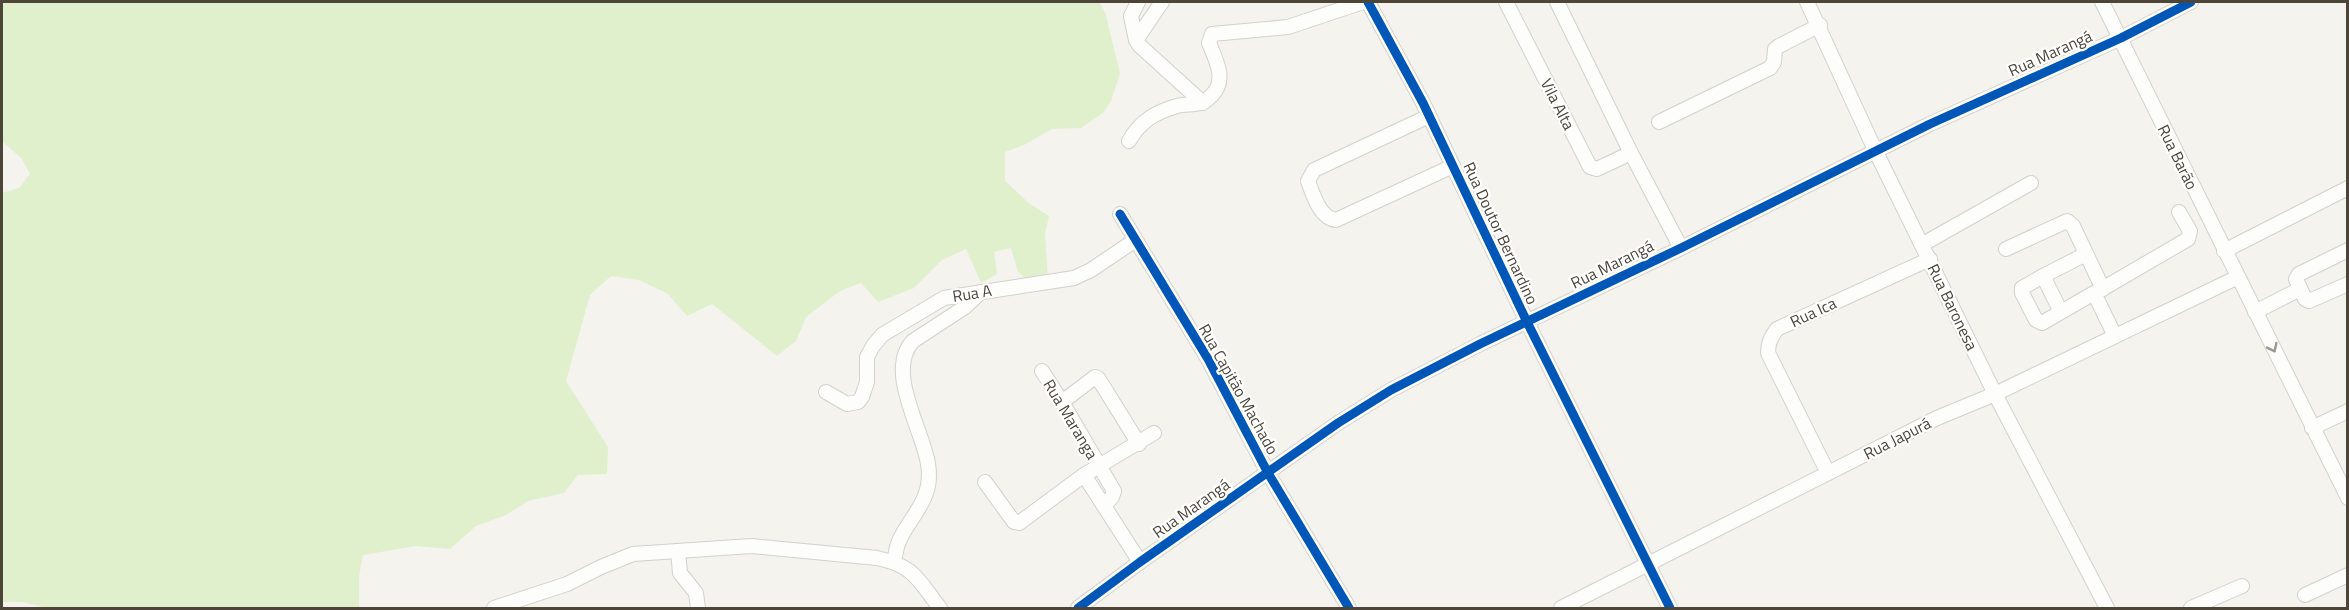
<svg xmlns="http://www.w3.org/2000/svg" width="2349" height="610" font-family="'Titillium Web',sans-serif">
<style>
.green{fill:#e0f0cd}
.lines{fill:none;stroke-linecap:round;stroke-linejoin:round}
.minor-casing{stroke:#d2d1cb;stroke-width:16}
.minor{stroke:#fdfdfc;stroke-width:14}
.cycleway-casing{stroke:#fff;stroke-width:13}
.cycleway{stroke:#0057b8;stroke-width:9}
.oneway{stroke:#9c9890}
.labels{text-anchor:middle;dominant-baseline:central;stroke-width:4.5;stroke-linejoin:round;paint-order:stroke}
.street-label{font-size:16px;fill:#4c4538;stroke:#fff}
</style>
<rect width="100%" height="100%" fill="#f4f3ee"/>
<polygon class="green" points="2,2 1099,2 1105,12 1120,73 1111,101 1103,113 1081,128 1052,129 1024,145 1005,152 1005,181 1030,204 1049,216 1045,234 1048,279 1030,282 1018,272 1011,248 994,252 997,274 981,283 966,249 942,260 914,288 878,302 861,283 840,291 806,317 796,341 777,356 712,304 687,316 668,294 639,280 611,276 590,295 566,381 608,447 607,474 578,475 564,493 528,501 506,515 476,526 450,549 416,546 363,555 359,576 359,608 47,608 22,602 2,602 2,193 19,188 30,174 22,159 2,141"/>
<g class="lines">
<g class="minor-casing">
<g id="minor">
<polyline points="1162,2 1136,40 1139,45 1203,103"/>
<polyline points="1368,2 1423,103 1527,322 1670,608"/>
<polyline points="1506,2 1590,167 1597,169 1631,153"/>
<polyline points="1557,2 1631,153 1681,248"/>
<polyline points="1807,2 1875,150 1995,394 2107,608"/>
<polyline points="2102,2 2348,498"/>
<polyline points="1136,40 1131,16 1138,2"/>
<path d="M1429,116l-115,54 -6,11c5,14 12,37 28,39l117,-54"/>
<polyline points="1659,122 1770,68 1774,62 1775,49 1779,46 1820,25"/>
<path d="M1129,141c11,-20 27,-29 48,-35 7,-2 16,-1 23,-3 5,-1 8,-4 12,-8 15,-15 4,-35 -3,-52l3,-9 76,-7 75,-25"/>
<polyline points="1120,214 1208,359 1268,473 1349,608"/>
<polyline points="1923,244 2031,183"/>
<polyline points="2006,249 2067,221 2073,226 2103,289"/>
<polyline points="2348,250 2299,274 2296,279 2305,299 2309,301 2348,284"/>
<polyline points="2224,251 2348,188"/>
<polyline points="2043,276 2086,254"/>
<polyline points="2097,292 2188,239 2190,231 2179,212"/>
<polyline points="2061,312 2043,276 2022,288 2022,293 2036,320 2042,323 2094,293 2115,336"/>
<polyline points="2255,312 2300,289"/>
<polyline points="1042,371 1062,402 1114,491 1112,497 1104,506"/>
<polyline points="826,392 847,404 858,402 862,397 867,382 867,357 873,346 882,335 944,298 1074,278 1091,270 1134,241"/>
<polyline points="1062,402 1095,377 1098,378 1139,444"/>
<polyline points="2312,428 2348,411"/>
<path d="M1828,473l-60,-120c0,-10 3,-16 9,-24l153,-70"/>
<polyline points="1084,475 1140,562"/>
<polyline points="985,482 1014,522 1019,523 1084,475 1154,433"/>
<polyline points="678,551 680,573 696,593 698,608"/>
<path d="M894,562c2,-8 2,-16 6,-23 12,-25 34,-41 28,-75 -5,-34 -43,-93 -15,-123l52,-34 16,-15"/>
<polyline points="2305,595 2348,575"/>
<path d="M494,608l73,-24 34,-17 32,-13 118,-8 126,12c38,8 41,22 63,50"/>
<polyline points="1078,608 1140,562 1338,423 1391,390 1480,344 1681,248 1930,124 2121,38 2191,2"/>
<polyline points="1561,608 1937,418 1995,394 2238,277"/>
<polyline points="2191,608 2242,586"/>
</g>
</g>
<use href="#minor" class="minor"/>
<g class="cycleway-casing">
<g id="cycleway">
<polyline points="1368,2 1423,103 1527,322 1670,608"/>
<polyline points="1120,214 1208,359 1268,473 1349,608"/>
<polyline points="1078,608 1140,562 1338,423 1391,390 1480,344 1681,248 1930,124 2121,38 2191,2"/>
</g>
</g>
<use href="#cycleway" class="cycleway"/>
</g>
<defs><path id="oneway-chevron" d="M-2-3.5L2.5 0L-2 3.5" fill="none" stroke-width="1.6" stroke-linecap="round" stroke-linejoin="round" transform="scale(1.5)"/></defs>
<use class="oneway" href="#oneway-chevron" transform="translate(2273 348) rotate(64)"/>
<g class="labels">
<g class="street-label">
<text transform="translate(2050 53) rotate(-24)">Rua Marangá</text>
<text transform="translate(1558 104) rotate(63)">Vila Alta</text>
<text transform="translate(2178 157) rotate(64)">Rua Barão</text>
<text transform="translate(1501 233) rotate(65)">Rua Doutor Bernardino</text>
<text transform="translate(1612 264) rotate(-26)">Rua Marangá</text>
<text transform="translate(972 293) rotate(-9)">Rua A</text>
<text transform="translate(1953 307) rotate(64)">Rua Baronesa</text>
<text transform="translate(1813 312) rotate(-25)">Rua Ica</text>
<text transform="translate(1239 389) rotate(61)">Rua Capitão Machado</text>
<text transform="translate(1071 419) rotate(59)">Rua Maranga</text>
<text transform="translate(1897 438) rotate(-27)">Rua Japurá</text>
<text transform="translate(1191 508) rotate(-35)">Rua Marangá</text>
</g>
</g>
<rect width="2349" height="610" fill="none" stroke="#4c4538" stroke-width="6"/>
</svg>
